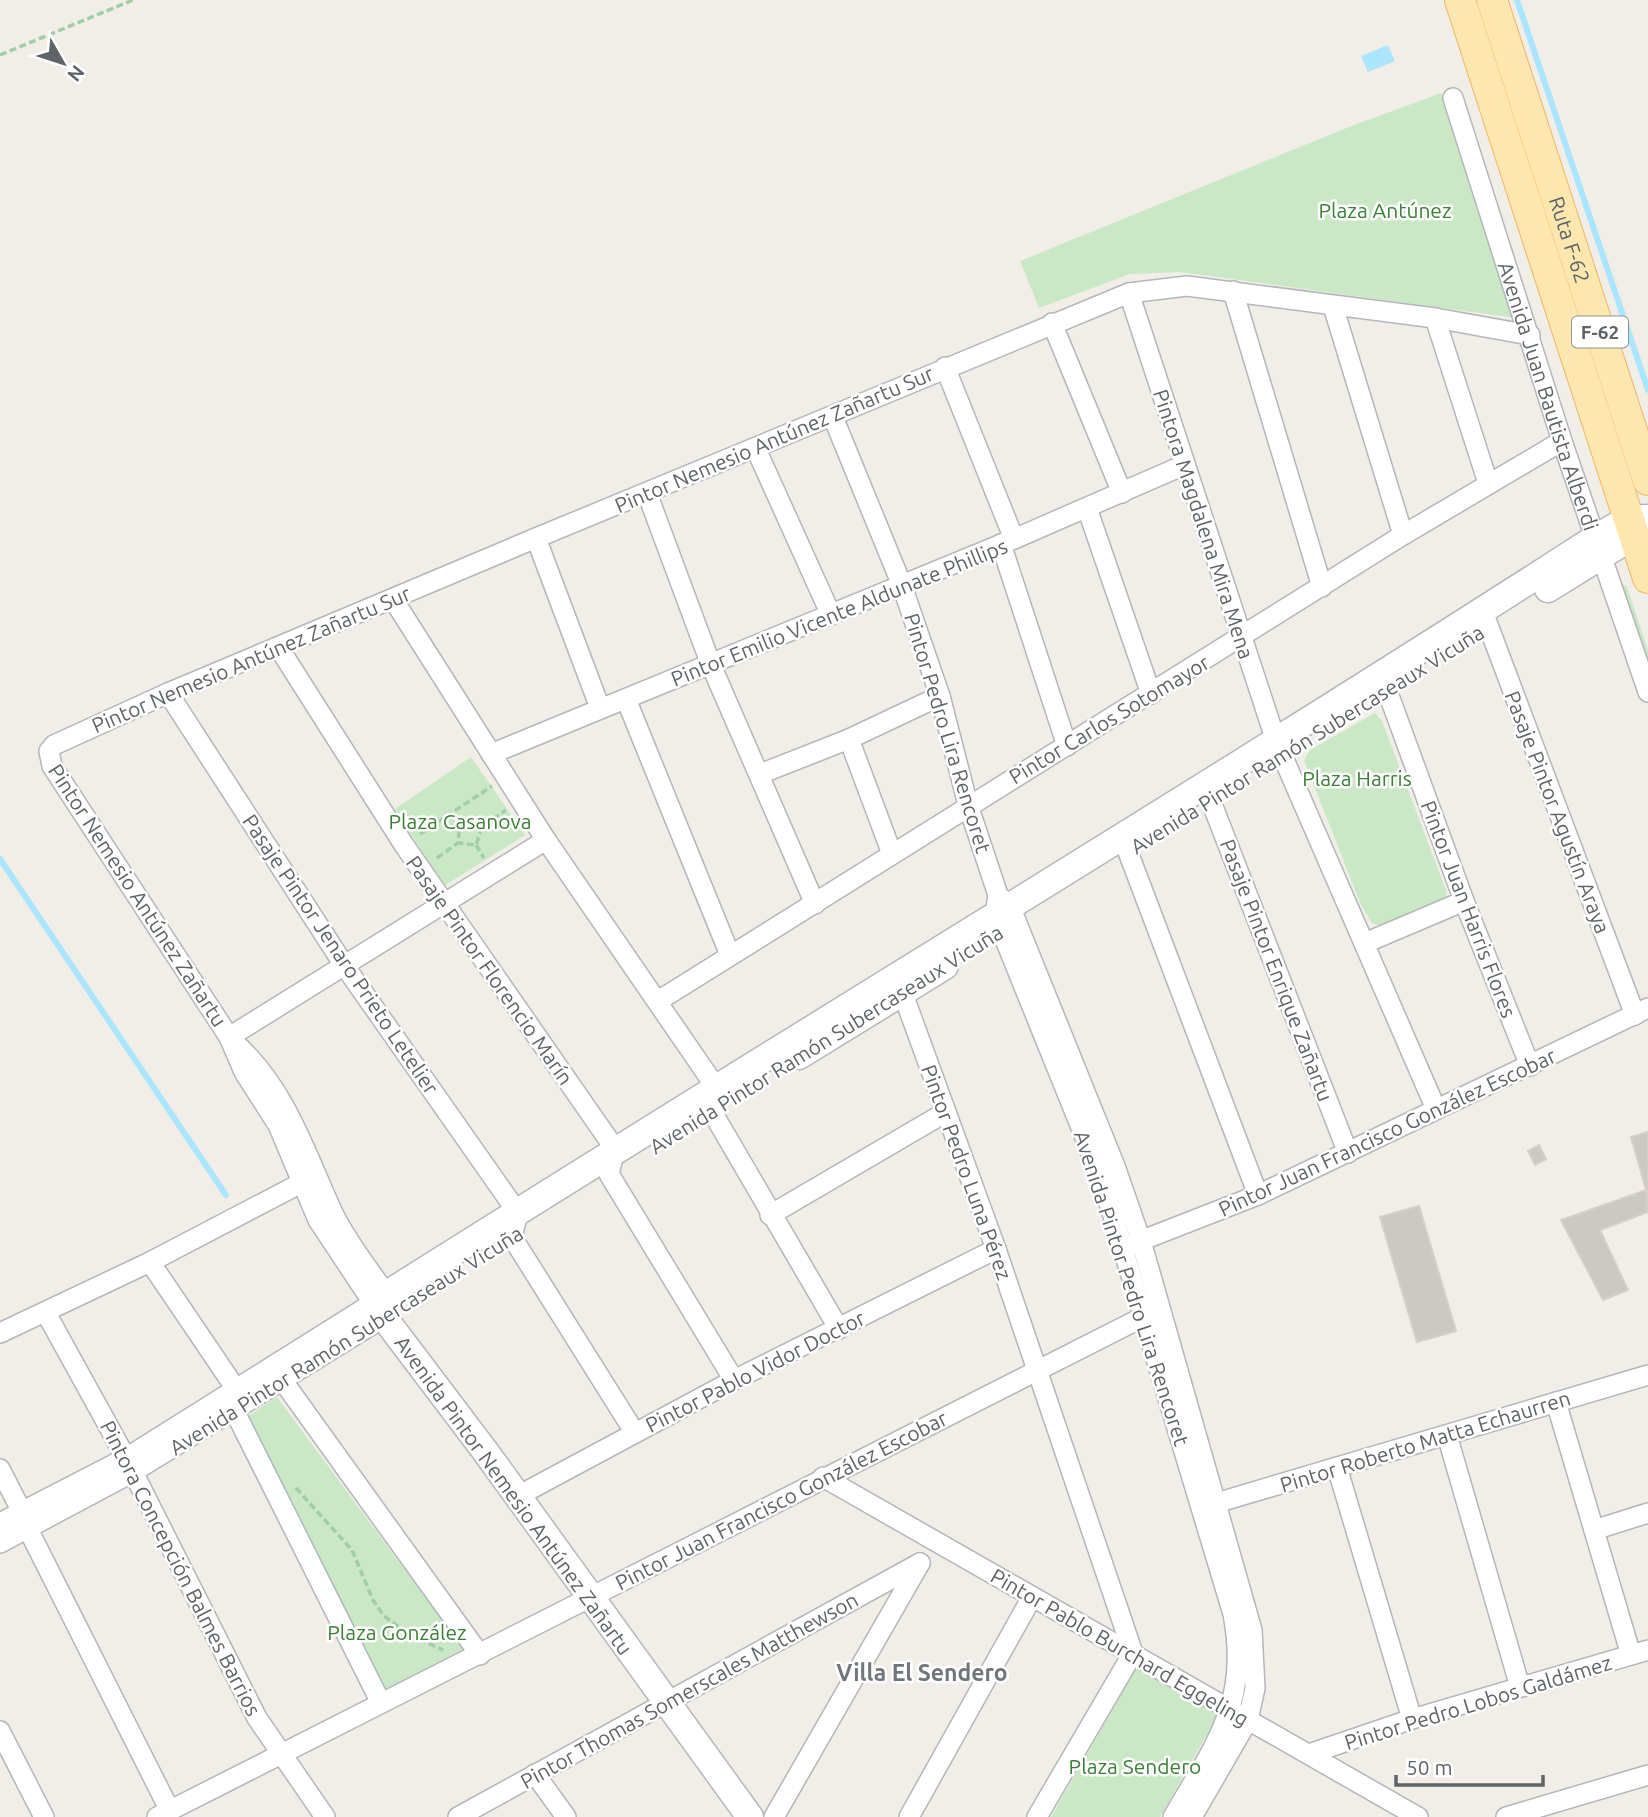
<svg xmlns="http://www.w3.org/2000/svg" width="1648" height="1817" font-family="Ubuntu,sans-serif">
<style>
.green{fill:#cae8c5}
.water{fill:#abe5fe}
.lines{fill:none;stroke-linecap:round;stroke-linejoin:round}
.stream{stroke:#abe5fe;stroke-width:6}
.building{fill:#ccc9c5;stroke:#d6cfc6;stroke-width:2}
.street-casing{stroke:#b3b6ba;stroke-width:22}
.secondary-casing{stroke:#b4b8bc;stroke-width:29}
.primary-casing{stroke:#f1b561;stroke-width:32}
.path{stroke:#a1cda7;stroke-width:3.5;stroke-dasharray:7 3.5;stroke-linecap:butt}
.street{stroke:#fff;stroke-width:19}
.secondary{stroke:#fff;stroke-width:26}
.primary{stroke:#fee7af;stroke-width:30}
.labels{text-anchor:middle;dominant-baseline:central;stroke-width:5;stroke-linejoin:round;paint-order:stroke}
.shield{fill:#fff;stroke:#8f9295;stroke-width:2}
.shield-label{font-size:19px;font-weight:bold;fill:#5f6468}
.park-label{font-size:21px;fill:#3b8135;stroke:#fff}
.street-label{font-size:21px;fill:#5f6468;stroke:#fff}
.neighbourhood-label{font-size:23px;font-weight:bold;fill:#70767a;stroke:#fff}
</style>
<rect width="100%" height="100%" fill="#f1eee8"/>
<g class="green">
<polygon points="1441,93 1516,318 1180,272 1130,274 1039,308 1020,261 1349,127"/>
<polygon points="1620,582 1627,587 1648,650 1648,684"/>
<polygon points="1375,713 1382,721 1447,893 1443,902 1381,926 1372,923 1361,905 1304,760 1310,750"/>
<polygon points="471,757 525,835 444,886 395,809"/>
<polygon points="277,1397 464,1650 380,1693 244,1419"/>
<polygon points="1136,1669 1218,1715 1160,1817 1051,1817"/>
</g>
<polygon class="water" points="1388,45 1395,61 1368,72 1361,56"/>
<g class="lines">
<g class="stream">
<polyline points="1517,0 1648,390"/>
<polyline points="0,859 226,1195"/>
</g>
</g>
<g class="building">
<polygon points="1648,1132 1648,1197 1631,1137"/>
<polygon points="1539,1145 1546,1159 1535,1165 1528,1151"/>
<polygon points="1646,1190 1648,1212 1600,1230 1628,1290 1603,1300 1561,1220"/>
<polygon points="1419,1206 1456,1331 1417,1342 1380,1217"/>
</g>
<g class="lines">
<g class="street-casing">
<g id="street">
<path id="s1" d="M1453,98l109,343 86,251"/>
<polyline points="1233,291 1322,587"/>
<polyline points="1129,293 1276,741 1436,1109"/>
<polyline points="1333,306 1403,535"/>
<polyline points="1435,318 1488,483"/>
<polyline points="1052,323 1122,493"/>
<polyline points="945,367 1014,539"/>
<path d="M833,417l68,166 39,113 28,109 30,90 -3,20 91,225 25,69 122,405c17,89 -18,130 -60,203"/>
<polyline points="756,449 831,615"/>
<polyline points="647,493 711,665 815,904"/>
<polyline points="1087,508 1151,694"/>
<polyline points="536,538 600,708"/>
<polyline points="1001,544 1067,746"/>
<polyline points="393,599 546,840 715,1086 711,1110 839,1329"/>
<polyline points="1482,609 1635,1015"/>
<polyline points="279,648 404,845 615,1149 609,1174 734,1380"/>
<polyline points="1378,674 1387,690 1464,901 1530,1066"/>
<polyline points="168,693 344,965 518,1213 512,1237 635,1433"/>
<polyline points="626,699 730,955"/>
<polyline points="849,739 892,854"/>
<polyline points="491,754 1014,539 1184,465"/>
<polyline points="760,774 849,739 940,696"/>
<polyline points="1205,786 1348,1153"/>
<polyline points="1122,836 1258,1195"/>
<polyline points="1001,898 1010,906 1115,1166 1141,1241 1252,1630 1255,1688 1248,1720 1192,1817"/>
<polyline points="1365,943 1464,901"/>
<polyline points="899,983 996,1249 1133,1653 1037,1817"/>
<polyline points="658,1001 1403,535 1562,441"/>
<polyline points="229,1037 546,840"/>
<path d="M235,1043c51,46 70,109 98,170 14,29 35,55 53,81"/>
<polyline points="770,1215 946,1112"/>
<polyline points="1130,1245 1258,1195 1648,1008"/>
<polyline points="150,1262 236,1389 234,1410 381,1703"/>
<polyline points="46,1313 126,1458 257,1718 325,1817"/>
<polyline points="0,1333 150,1262 303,1182"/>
<polyline points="275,1370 480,1655"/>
<polyline points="1556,1402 1631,1655"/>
<polyline points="1447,1435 1520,1687"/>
<polyline points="1337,1467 1412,1719"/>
<polyline points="0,1469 22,1512"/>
<polyline points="823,1477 1418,1817"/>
<polyline points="516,1497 734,1380 996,1249"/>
<polyline points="1206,1506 1648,1375"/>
<polyline points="0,1523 126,1458 373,1303 318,1220 278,1125 244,1072 229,1037 52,766 49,751 54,745 168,693 536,538 1129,293 1187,286 1435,318 1530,335"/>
<polyline points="28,1529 170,1811"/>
<polyline points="1594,1530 1648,1513"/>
<polyline points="0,1543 133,1472 383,1318"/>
<polyline points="0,1731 44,1817"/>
<polyline points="1309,1754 1412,1719 1648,1650"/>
<polyline points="535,1774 566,1817"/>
<polyline points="157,1817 1143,1317"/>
<polyline points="458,1817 920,1563"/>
<polyline points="774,1817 920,1563"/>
<polyline points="909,1817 1032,1597"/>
<polyline points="1506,1817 1648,1775"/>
</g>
</g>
<g class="secondary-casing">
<g id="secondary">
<polyline points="1548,589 1648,527"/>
<polyline points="799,1056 945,966"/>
<path d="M750,1817l-265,-366 -112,-148c406,-257 819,-505 1224,-766l31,-18 20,-1"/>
</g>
</g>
<g class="primary-casing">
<g id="primary">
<polyline points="1460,0 1648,578"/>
<path id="s2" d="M1492,0l156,480"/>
</g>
</g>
<g class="path">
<polyline points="0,55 133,0"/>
<polyline points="482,827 460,822 458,843 476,845 482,827 506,810"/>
<polyline points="420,834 492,786"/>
<polyline points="476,845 484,858"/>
<polyline points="437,858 458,843"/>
<polyline points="296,1488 352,1550 373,1600 384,1616 408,1634 443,1650"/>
</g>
<use href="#street" class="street"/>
<use href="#secondary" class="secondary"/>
<use href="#primary" class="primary"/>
</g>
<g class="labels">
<rect class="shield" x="1572" y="316.5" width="56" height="31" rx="5"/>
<g class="shield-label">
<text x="1600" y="332">F-62</text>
</g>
<g class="park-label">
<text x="1385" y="210">Plaza Antúnez</text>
<text x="1357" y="778">Plaza Harris</text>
<text x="460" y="821">Plaza Casanova</text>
<text x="397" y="1632">Plaza González</text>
<text x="1135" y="1766">Plaza Sendero</text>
</g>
<g class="street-label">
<text stroke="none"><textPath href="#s2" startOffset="252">Ruta F-62</textPath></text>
<text stroke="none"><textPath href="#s1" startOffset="313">Avenida Juan Bautista Alberdi</textPath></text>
<text transform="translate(774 439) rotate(-23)">Pintor Nemesio Antúnez Zañartu Sur</text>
<text transform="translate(1204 524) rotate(72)">Pintora Magdalena Mira Mena</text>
<text transform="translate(839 612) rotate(-22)">Pintor Emilio Vicente Aldunate Phillips</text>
<text transform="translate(251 659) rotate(-23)">Pintor Nemesio Antúnez Zañartu Sur</text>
<text transform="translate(1109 719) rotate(-31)">Pintor Carlos Sotomayor</text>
<text transform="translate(948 733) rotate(73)">Pintor Pedro Lira Rencoret</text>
<text transform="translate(1307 739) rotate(-32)">Avenida Pintor Ramón Subercaseaux Vicuña</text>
<text transform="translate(1558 812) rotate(69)">Pasaje Pintor Agustín Araya</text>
<text transform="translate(138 895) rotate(57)">Pintor Nemesio Antúnez Zañartu</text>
<text transform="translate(1469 909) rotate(69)">Pintor Juan Harris Flores</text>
<text transform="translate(341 954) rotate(56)">Pasaje Pintor Jenaro Prieto Letelier</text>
<text transform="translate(490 970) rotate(55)">Pasaje Pintor Florencio Marín</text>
<text transform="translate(1277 970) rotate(69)">Pasaje Pintor Enrique Zañartu</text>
<text transform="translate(826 1039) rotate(-32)">Avenida Pintor Ramón Subercaseaux Vicuña</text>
<text transform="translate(1387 1132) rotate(-25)">Pintor Juan Francisco González Escobar</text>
<text transform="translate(967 1172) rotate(70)">Pintor Pedro Luna Pérez</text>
<text transform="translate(1132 1288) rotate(72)">Avenida Pintor Pedro Lira Rencoret</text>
<text transform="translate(346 1340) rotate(-32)">Avenida Pintor Ramón Subercaseaux Vicuña</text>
<text transform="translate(755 1371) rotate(-27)">Pintor Pablo Vidor Doctor</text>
<text transform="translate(1425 1441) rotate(-17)">Pintor Roberto Matta Echaurren</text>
<text transform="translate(514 1495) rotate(54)">Avenida Pintor Nemesio Antúnez Zañartu</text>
<text transform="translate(781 1500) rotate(-27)">Pintor Juan Francisco González Escobar</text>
<text transform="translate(181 1568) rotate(63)">Pintora Concepción Balmes Barrios</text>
<text transform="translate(1120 1647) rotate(30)">Pintor Pablo Burchard Eggeling</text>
<text transform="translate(689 1690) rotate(-29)">Pintor Thomas Somerscales Matthewson</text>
<text transform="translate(1478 1702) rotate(-17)">Pintor Pedro Lobos Galdámez</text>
</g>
<g class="neighbourhood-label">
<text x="922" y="1672">Villa El Sendero</text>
</g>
</g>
<g transform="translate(63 63) rotate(129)" stroke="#ffffff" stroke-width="5" paint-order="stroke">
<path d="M0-5L12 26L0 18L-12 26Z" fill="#5f6468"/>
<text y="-10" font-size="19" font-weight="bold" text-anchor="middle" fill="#5f6468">N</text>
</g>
<path d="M1396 1775v10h147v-10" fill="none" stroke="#5f6468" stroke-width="3.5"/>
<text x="1406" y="1775" font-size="21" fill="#5f6468" stroke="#ffffff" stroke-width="5" paint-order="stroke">50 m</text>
</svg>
